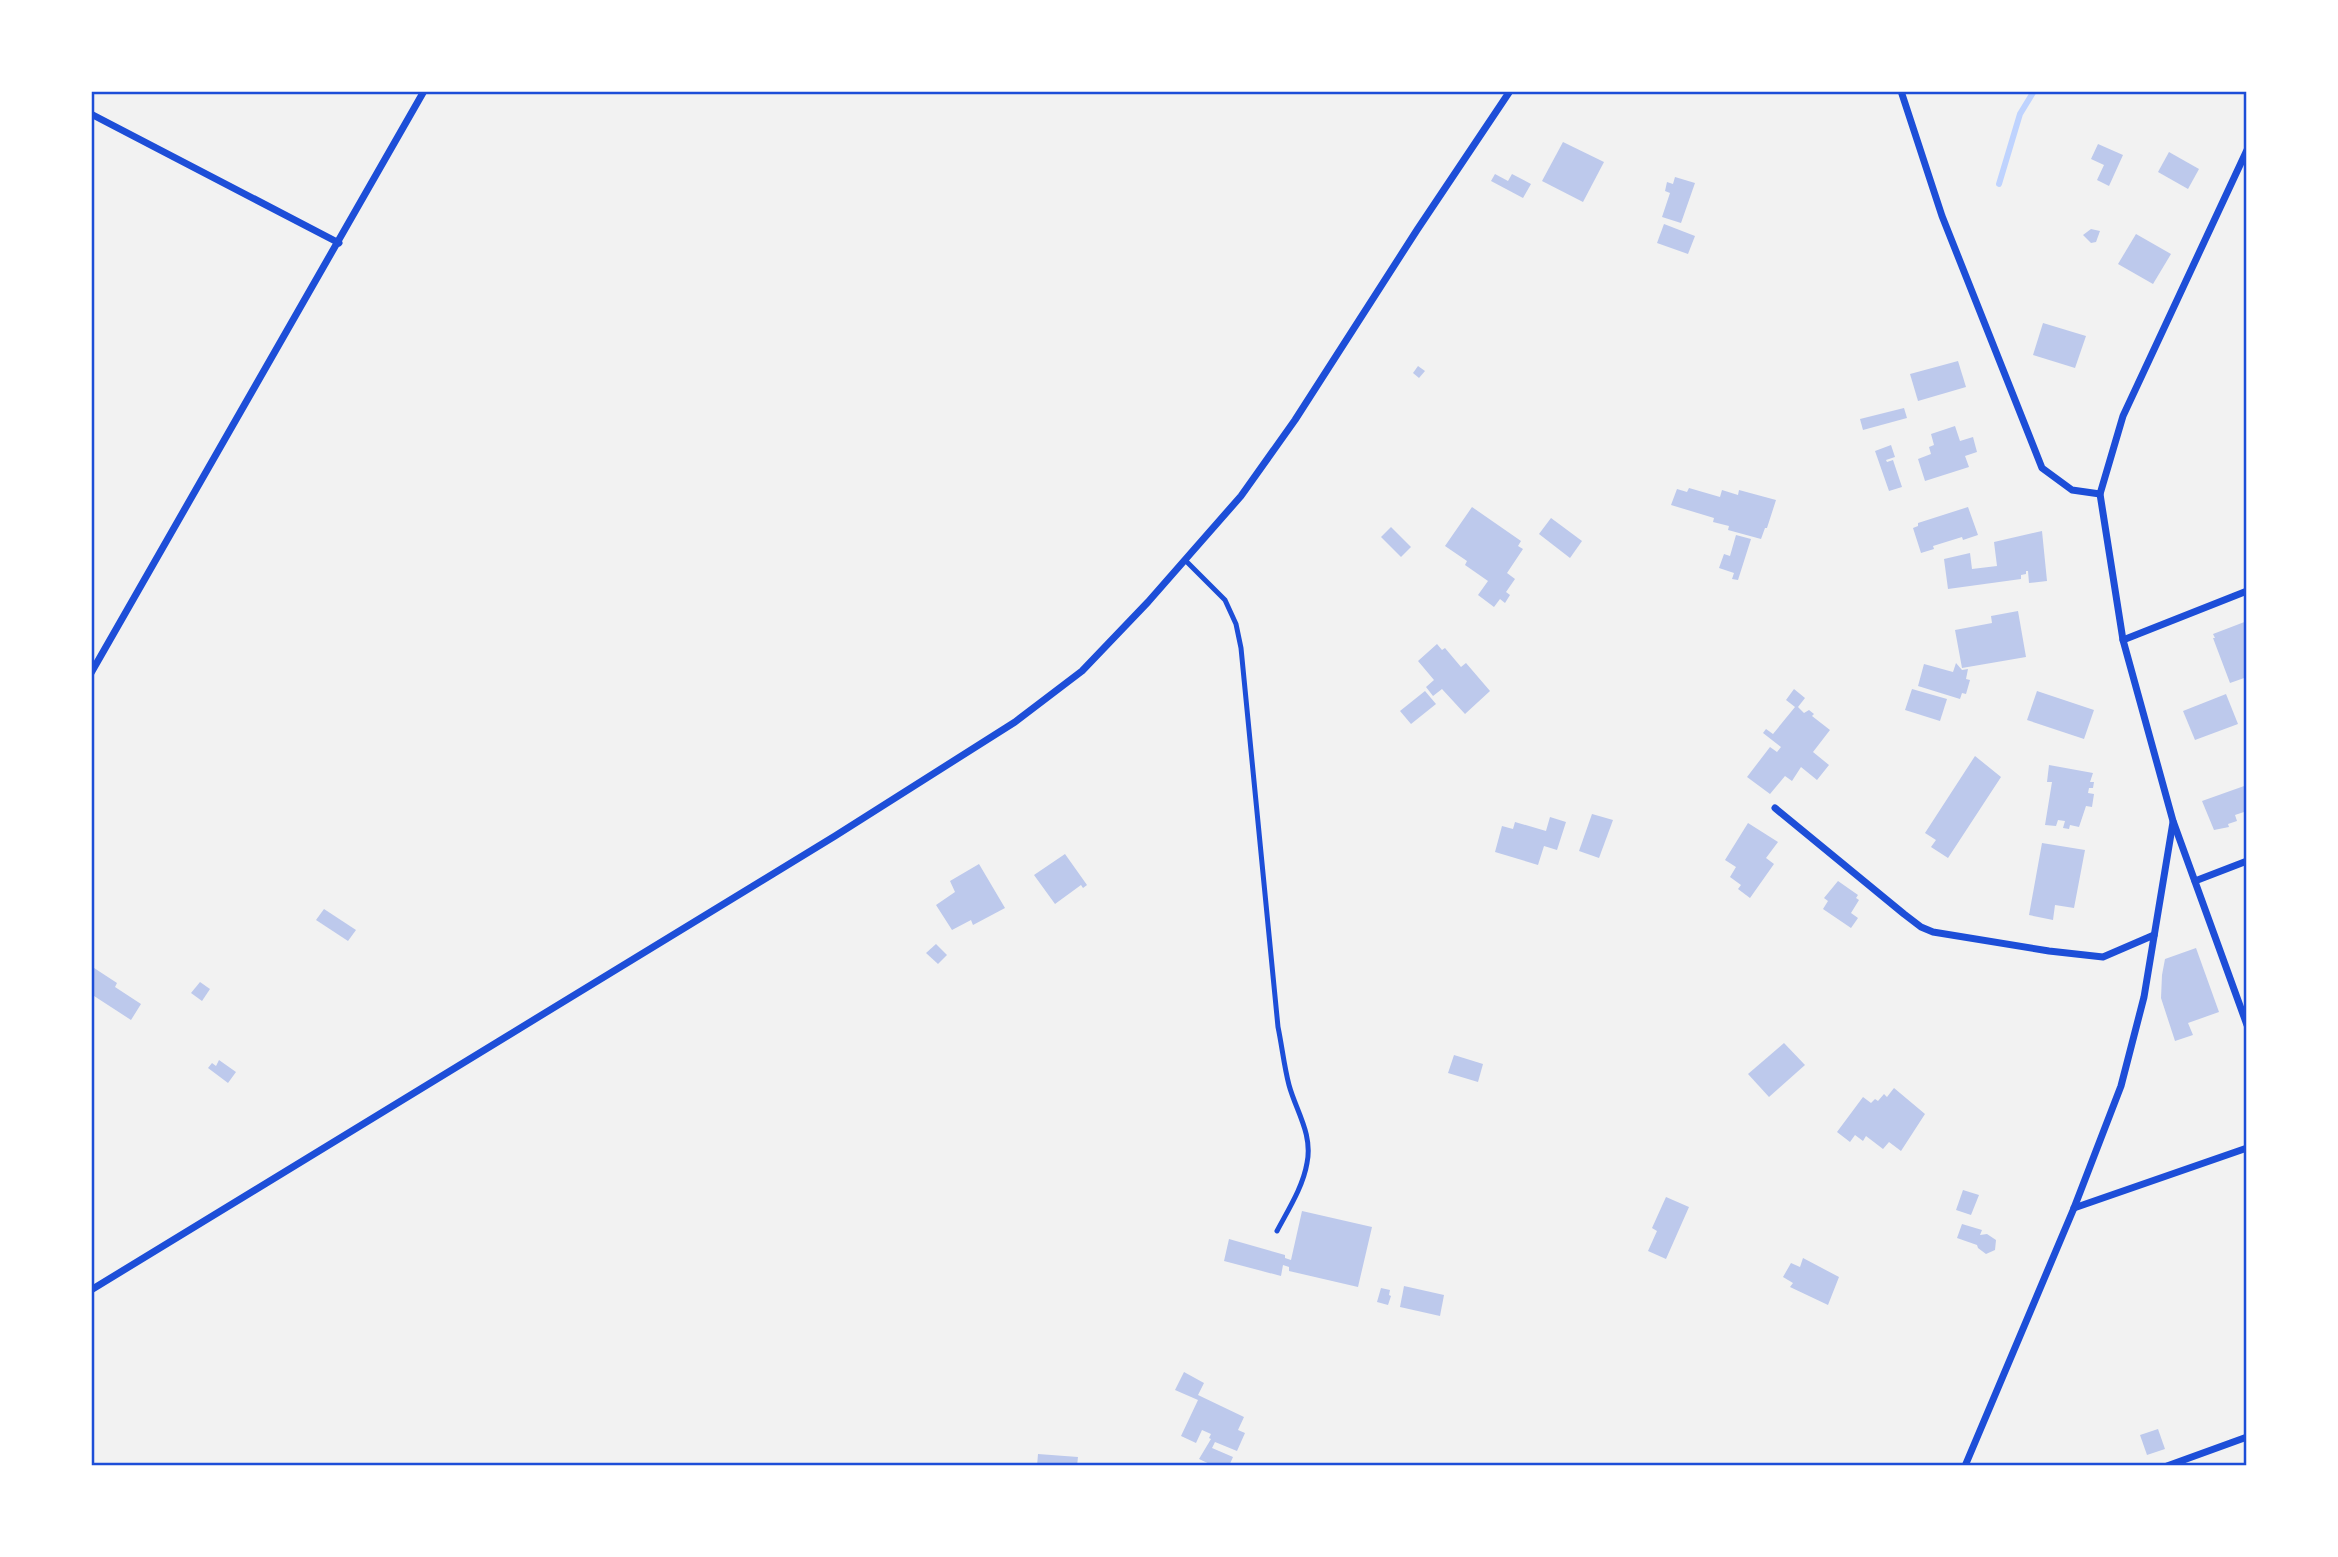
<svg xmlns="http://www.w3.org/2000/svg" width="2338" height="1557" font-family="Quicksand,sans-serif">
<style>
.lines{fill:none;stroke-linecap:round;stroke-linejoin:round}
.stream{stroke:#bfd3fe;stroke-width:6}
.building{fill:#bdc9ec}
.service{stroke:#1d4ed8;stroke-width:5}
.minor{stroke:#1d4ed8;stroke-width:7}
.neatline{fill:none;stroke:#1d4ed8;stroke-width:2.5}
</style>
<rect width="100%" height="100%" fill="#f2f2f2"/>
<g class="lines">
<polyline class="stream" points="1999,184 2020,114 2034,91"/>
</g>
<g class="building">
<polygon points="1563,142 1604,162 1583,202 1542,181"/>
<polygon points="2098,144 2123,155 2109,186 2097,180 2104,165 2091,159"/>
<polygon points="2169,152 2199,169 2188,189 2158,172"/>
<polygon points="1495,174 1508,181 1512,174 1531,184 1523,198 1491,181"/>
<polygon points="1675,177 1695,183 1681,223 1662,217 1670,193 1665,191 1667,182 1673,184"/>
<polygon points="1664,224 1695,236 1688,254 1657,243"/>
<polygon points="2091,229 2100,231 2096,242 2091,243 2083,235"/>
<polygon points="2136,234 2171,254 2153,284 2118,264"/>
<polygon points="2043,323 2086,336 2075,368 2033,355"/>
<polygon points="1958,361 1966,387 1918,401 1910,374"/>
<polygon points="1418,366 1425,371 1419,378 1413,373"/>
<polygon points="1904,408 1907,418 1863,430 1860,419"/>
<polygon points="1955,426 1960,441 1973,437 1977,452 1965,456 1969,467 1925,481 1918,459 1931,454 1929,447 1934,445 1931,434"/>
<polygon points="1891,445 1895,457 1886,460 1887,462 1893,460 1902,487 1889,491 1875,451"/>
<polygon points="1689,488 1720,497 1722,490 1738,495 1739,490 1776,500 1767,528 1765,528 1761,539 1728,530 1729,526 1713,522 1714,518 1671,505 1677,489 1687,492"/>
<polygon points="1472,507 1521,541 1518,546 1523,549 1507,573 1515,579 1506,592 1510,595 1505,603 1500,599 1494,607 1478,595 1488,581 1465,565 1467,561 1445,546"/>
<polygon points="1968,507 1978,535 1963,540 1962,537 1933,546 1934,549 1921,553 1913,528 1918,526 1918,523"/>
<polygon points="1551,518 1582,541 1570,558 1539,534"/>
<polygon points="1391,527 1411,547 1401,557 1381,537"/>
<polygon points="2042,531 2047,581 2029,583 2028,571 2026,571 2026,574 2021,575 2021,579 1948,589 1944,559 1970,553 1972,569 1997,566 1994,542"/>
<polygon points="1736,535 1751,539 1738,580 1732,579 1734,573 1719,568 1724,554 1730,556"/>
<polygon points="2018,611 2026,657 1962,668 1955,630 1992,623 1991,616"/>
<polygon points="2247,621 2247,677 2230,683 2213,638 2215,638 2213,634"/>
<polygon points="1437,644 1442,650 1445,648 1461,667 1466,663 1490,691 1465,714 1442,689 1433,696 1426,687 1434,680 1418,661"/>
<polygon points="1956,663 1962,670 1968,669 1966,679 1970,680 1966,694 1962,693 1960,699 1918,686 1924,664 1953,672"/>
<polygon points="1794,689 1805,698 1798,707 1804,713 1809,710 1814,714 1812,716 1830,730 1813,752 1829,765 1817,780 1801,767 1792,781 1785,776 1770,794 1747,777 1770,747 1777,752 1781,747 1763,733 1766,729 1773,734 1795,707 1786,700"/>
<polygon points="1912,689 1947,699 1940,721 1905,710"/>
<polygon points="1425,691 1436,704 1411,724 1400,711"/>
<polygon points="2037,691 2094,710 2084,739 2027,720"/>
<polygon points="2226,694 2238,724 2195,740 2183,711"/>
<polygon points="1975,756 2001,777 1948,858 1931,847 1936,840 1925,833"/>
<polygon points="2049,765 2093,773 2090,782 2094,782 2093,788 2089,788 2088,793 2094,794 2092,807 2086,806 2079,827 2070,825 2069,829 2063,828 2065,821 2058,820 2056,826 2045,825 2052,782 2047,782"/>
<polygon points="2247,785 2247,811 2235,815 2237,821 2228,824 2229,827 2214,830 2202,801"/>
<polygon points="1592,814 1613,820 1599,858 1579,851"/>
<polygon points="1550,817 1566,822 1557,850 1544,846 1538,865 1495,852 1502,826 1513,829 1515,822 1546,831"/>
<polygon points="1748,823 1778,842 1766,858 1774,864 1750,898 1738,889 1741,885 1730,877 1736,867 1725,860"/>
<polygon points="2042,843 2085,850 2074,908 2055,905 2053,920 2029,915"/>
<polygon points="1065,854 1087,885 1083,888 1081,885 1055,904 1034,875"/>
<polygon points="979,864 1005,908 973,925 971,920 952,930 936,905 955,892 950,881"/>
<polygon points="1838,881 1858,895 1856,898 1859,900 1851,913 1858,918 1851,928 1823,909 1828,901 1824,898"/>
<polygon points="324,909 356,930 348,941 316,920"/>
<polygon points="936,944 947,955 938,964 926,953"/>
<polygon points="2196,948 2219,1012 2188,1023 2193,1035 2175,1041 2161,998 2162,975 2165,959"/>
<polygon points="91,966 117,983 115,987 141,1004 131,1020 91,994"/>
<polygon points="200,982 210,989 202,1001 191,993"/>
<polygon points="1784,1043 1805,1065 1769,1097 1748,1074"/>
<polygon points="1454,1055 1483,1064 1478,1082 1448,1073"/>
<polygon points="219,1060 236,1072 228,1083 208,1068 212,1063 216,1066"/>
<polygon points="1894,1088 1925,1114 1901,1151 1889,1142 1883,1149 1866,1136 1863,1141 1855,1135 1850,1142 1837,1132 1863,1097 1871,1103 1875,1099 1878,1101 1884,1094 1887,1097"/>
<polygon points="1963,1190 1979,1195 1971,1215 1956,1210"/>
<polygon points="1666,1197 1689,1207 1666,1259 1648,1251 1657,1231 1652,1228"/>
<polygon points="1302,1211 1372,1227 1358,1287 1289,1271 1289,1267 1283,1265 1281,1276 1224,1261 1229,1239 1285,1255 1285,1258 1291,1260"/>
<polygon points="1962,1224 1982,1230 1980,1235 1987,1234 1996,1240 1995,1250 1986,1254 1978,1248 1977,1245 1957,1238"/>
<polygon points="1803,1258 1839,1277 1828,1305 1790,1287 1793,1283 1783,1277 1791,1263 1800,1267"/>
<polygon points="1404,1286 1444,1295 1440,1316 1400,1307"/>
<polygon points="1381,1288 1390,1290 1389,1295 1391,1296 1388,1305 1377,1302"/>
<polygon points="1184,1372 1204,1383 1198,1395 1244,1417 1238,1430 1245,1433 1237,1451 1215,1442 1212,1448 1233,1457 1229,1466 1214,1466 1199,1459 1211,1439 1209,1438 1211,1434 1202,1430 1196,1443 1181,1436 1198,1400 1175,1390"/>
<polygon points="2158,1429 2165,1449 2147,1455 2140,1435"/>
<polygon points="1038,1454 1078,1457 1077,1466 1037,1466"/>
</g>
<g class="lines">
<path class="service" d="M1185,560l40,40 11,24 5,24 37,379c4,19 6,39 11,58 7,26 24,49 18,78 -4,24 -19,47 -30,68"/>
<g class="minor">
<polyline points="1901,91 1942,216 2042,468 2072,490 2100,494"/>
<polyline points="91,114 339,243"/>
<polyline points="2247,150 2123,416 2100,494 2123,640 2173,821 2247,1025"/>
<polyline points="2123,640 2247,591"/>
<polyline points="91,673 424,91"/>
<polyline points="1775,808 1904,914 1921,927 1933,932 2049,951 2103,957 2154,935"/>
<polyline points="2195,881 2247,861"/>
<polyline points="2074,1208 2247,1148"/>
<polyline points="91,1290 835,836 1015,722 1082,671 1148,602 1241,496 1295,420 1417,230 1510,91"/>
<polyline points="1965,1466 2074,1208 2121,1086 2144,997 2173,822"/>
<polyline points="2167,1466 2247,1437"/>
</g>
</g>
<rect width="2338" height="1557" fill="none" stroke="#ffffff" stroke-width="186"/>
<rect x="93" y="93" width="2152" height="1371" class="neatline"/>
</svg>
